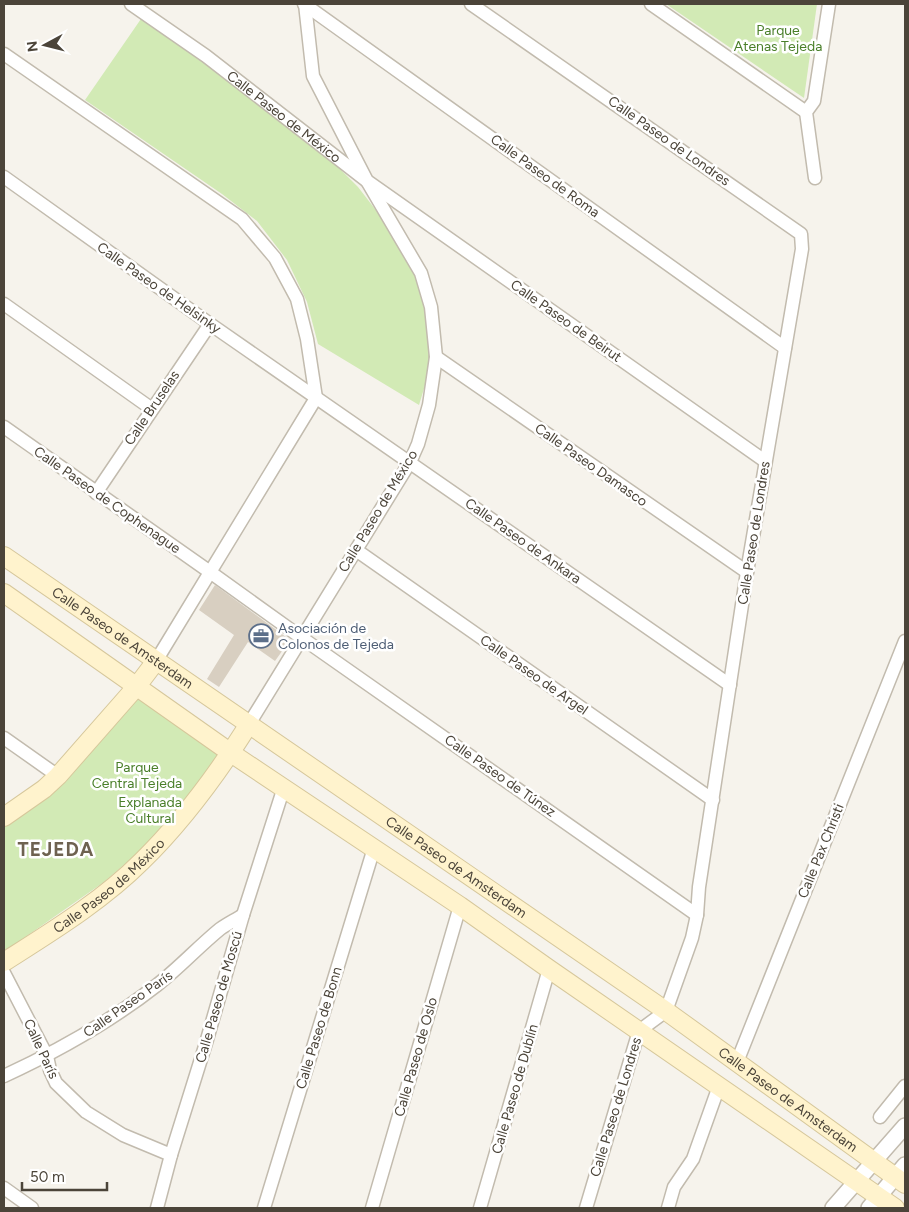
<svg xmlns="http://www.w3.org/2000/svg" width="909" height="1212" font-family="Figtree,sans-serif">
<style>
.green{fill:#d2eab5}
.building{fill:#d8cfc1}
.lines{fill:none;stroke-linecap:round;stroke-linejoin:round}
.minor-casing{stroke:#c2bbae;stroke-width:15}
.tertiary-casing{stroke:#c2bbae;stroke-width:18}
.secondary-casing{stroke:#d6c79b;stroke-width:20}
.minor{stroke:#fff;stroke-width:12}
.tertiary{stroke:#fff;stroke-width:15}
.secondary{stroke:#fff3cd;stroke-width:18}
.labels{text-anchor:middle;dominant-baseline:central;stroke-width:5;stroke-linejoin:round;paint-order:stroke}
.park-label{font-size:14px;fill:#4a7f2a;stroke:#fff}
.street-label{font-size:14px;fill:#4b4439;stroke:#fff}
.service-label{font-size:14px;fill:#4e5e75;stroke:#fff;text-anchor:start}
.district-label{font-size:19px;font-weight:bold;letter-spacing:1px;fill:#6e6250;stroke:#fff}
</style>
<rect width="100%" height="100%" fill="#f6f3ec"/>
<g class="green">
<polygon points="666,4 817,4 804,98"/>
<polygon points="143,16 325,154 358,187 392,231 421,285 426,316 430,369 419,405 318,344 307,302 287,260 257,221 222,194 85,100"/>
<polygon points="135,693 224,755 176,813 141,850 104,882 4,952 4,822"/>
</g>
<polygon class="building" points="215,585 290,640 275,661 248,642 219,687 207,679 234,635 199,610"/>
<g class="lines">
<g class="minor-casing">
<g id="minor">
<path id="s1" d="M131,4l75,52 161,125 54,92 10,34 5,50 -7,48 -11,39 -8,18 -161,262"/>
<polyline points="304,4 785,348"/>
<polyline points="305,4 313,76 367,181 765,461"/>
<polyline points="471,4 801,234 802,249 747,572 699,887 697,915 692,938 666,1011 639,1031 586,1208"/>
<polyline points="651,4 806,112"/>
<polyline points="4,54 242,219 275,258 297,299 307,339 316,398 156,661"/>
<polyline points="4,177 210,324 730,685"/>
<polyline points="815,178 806,112 814,101 829,4"/>
<polyline points="4,304 152,409"/>
<polyline points="436,357 747,572"/>
<polyline points="4,427 210,572 302,638 697,915"/>
<polyline points="96,493 210,324"/>
<polyline points="356,550 713,800"/>
<polyline points="4,738 58,776"/>
<polyline points="4,973 47,1056 50,1070 56,1083 86,1112 123,1135 171,1155"/>
<polyline points="737,1062 905,641"/>
<path d="M4,1076c54,-25 106,-54 153,-91 22,-17 41,-38 63,-56 7,-5 15,-9 23,-14"/>
<polyline points="880,1117 905,1086"/>
<polyline points="4,1188 32,1208"/>
<polyline points="157,1208 171,1155 206,1043 243,915 284,787"/>
<polyline points="264,1208 374,848"/>
<polyline points="372,1208 460,906"/>
<polyline points="480,1208 549,969"/>
<polyline points="668,1208 674,1187 693,1159 719,1086"/>
</g>
</g>
<g class="tertiary-casing">
<g id="tertiary">
<polyline points="833,1208 905,1126"/>
<polyline points="869,1208 905,1165"/>
</g>
</g>
<g class="secondary-casing">
<g id="secondary">
<path id="s2" d="M4,556l662,455 239,173"/>
<polyline points="4,593 231,753 460,906 549,969 895,1208"/>
<polyline points="4,817 44,789 58,776 137,686 156,661"/>
<path id="s3" d="M4,962c47,-30 98,-61 138,-101 42,-41 76,-88 107,-137"/>
</g>
</g>
<use href="#minor" class="minor"/>
<use href="#tertiary" class="tertiary"/>
<use href="#secondary" class="secondary"/>
</g>
<defs>
<g id="office-ring" transform="scale(1.25)"><circle r="9.5" fill="#fff" stroke="#5c6f8a" stroke-width="1.5"/><path d="M-6-3h4V-5.5h4V-3h4V5H-6ZM-1-4.5V-3h2v-1.5ZM-6 0V1H6V0Z" fill="#5c6f8a"/></g>
</defs>
<g fill-rule="evenodd">
<use href="#office-ring" x="261" y="636"/>
</g>
<g class="labels">
<g class="park-label">
<text x="778" y="30">Parque<tspan x="778" dy="16">Atenas Tejeda</tspan></text>
<text x="137" y="767">Parque<tspan x="137" dy="16">Central Tejeda</tspan></text>
<text x="150" y="802">Explanada<tspan x="150" dy="16">Cultural</tspan></text>
</g>
<g class="street-label">
<text stroke="none"><textPath href="#s1" startOffset="190">Calle Paseo de México</textPath></text>
<text transform="translate(669 141) rotate(35)">Calle Paseo de Londres</text>
<text transform="translate(545 176) rotate(36)">Calle Paseo de Roma</text>
<text transform="translate(159 288) rotate(35)">Calle Paseo de Helsinky</text>
<text transform="translate(566 321) rotate(35)">Calle Paseo de Beirut</text>
<text transform="translate(152 408) rotate(-56)">Calle Bruselas</text>
<text transform="translate(591 465) rotate(35)">Calle Paseo Damasco</text>
<text transform="translate(107 500) rotate(35)">Calle Paseo de Cophenague</text>
<text transform="translate(378 511) rotate(-59)">Calle Paseo de México</text>
<text transform="translate(754 533) rotate(-81)">Calle Paseo de Londres</text>
<text transform="translate(523 541) rotate(35)">Calle Paseo de Ankara</text>
<text stroke="none"><textPath href="#s2" startOffset="144">Calle Paseo de Amsterdam</textPath></text>
<text transform="translate(534 675) rotate(35)">Calle Paseo de Argel</text>
<text transform="translate(500 776) rotate(35)">Calle Paseo de Túnez</text>
<text transform="translate(821 851) rotate(-68)">Calle Pax Christi</text>
<text stroke="none"><textPath href="#s2" startOffset="549">Calle Paseo de Amsterdam</textPath></text>
<text stroke="none"><textPath href="#s3" startOffset="130">Calle Paseo de México</textPath></text>
<text transform="translate(219 997) rotate(-74)">Calle Paseo de Moscú</text>
<text transform="translate(128 1004) rotate(-35)">Calle Paseo París</text>
<text transform="translate(319 1028) rotate(-73)">Calle Paseo de Bonn</text>
<text transform="translate(41 1049) rotate(65)">Calle París</text>
<text transform="translate(416 1057) rotate(-74)">Calle Paseo de Oslo</text>
<text transform="translate(515 1089) rotate(-74)">Calle Paseo de Dublín</text>
<text stroke="none"><textPath href="#s2" startOffset="954">Calle Paseo de Amsterdam</textPath></text>
<text transform="translate(616 1107) rotate(-73)">Calle Paseo de Londres</text>
</g>
<g class="service-label">
<text x="278" y="628">Asociación de<tspan x="278" dy="16">Colonos de Tejeda</tspan></text>
</g>
<g class="district-label">
<text x="56" y="849">TEJEDA</text>
</g>
</g>
<rect width="909" height="1212" fill="none" stroke="#4b4439" stroke-width="10"/>
<g transform="translate(45 45) rotate(263)" stroke="#ffffff" stroke-width="4" paint-order="stroke">
<path d="M0-4L9 19L0 12L-9 19Z" fill="#4b4439"/>
<text y="-8" font-size="14" font-weight="bold" text-anchor="middle" fill="#4b4439">N</text>
</g>
<path d="M22 1182v8h85v-8" fill="none" stroke="#4b4439" stroke-width="2.5"/>
<text x="30" y="1182" font-size="15" fill="#4b4439" stroke="#ffffff" stroke-width="4" paint-order="stroke">50 m</text>
</svg>
